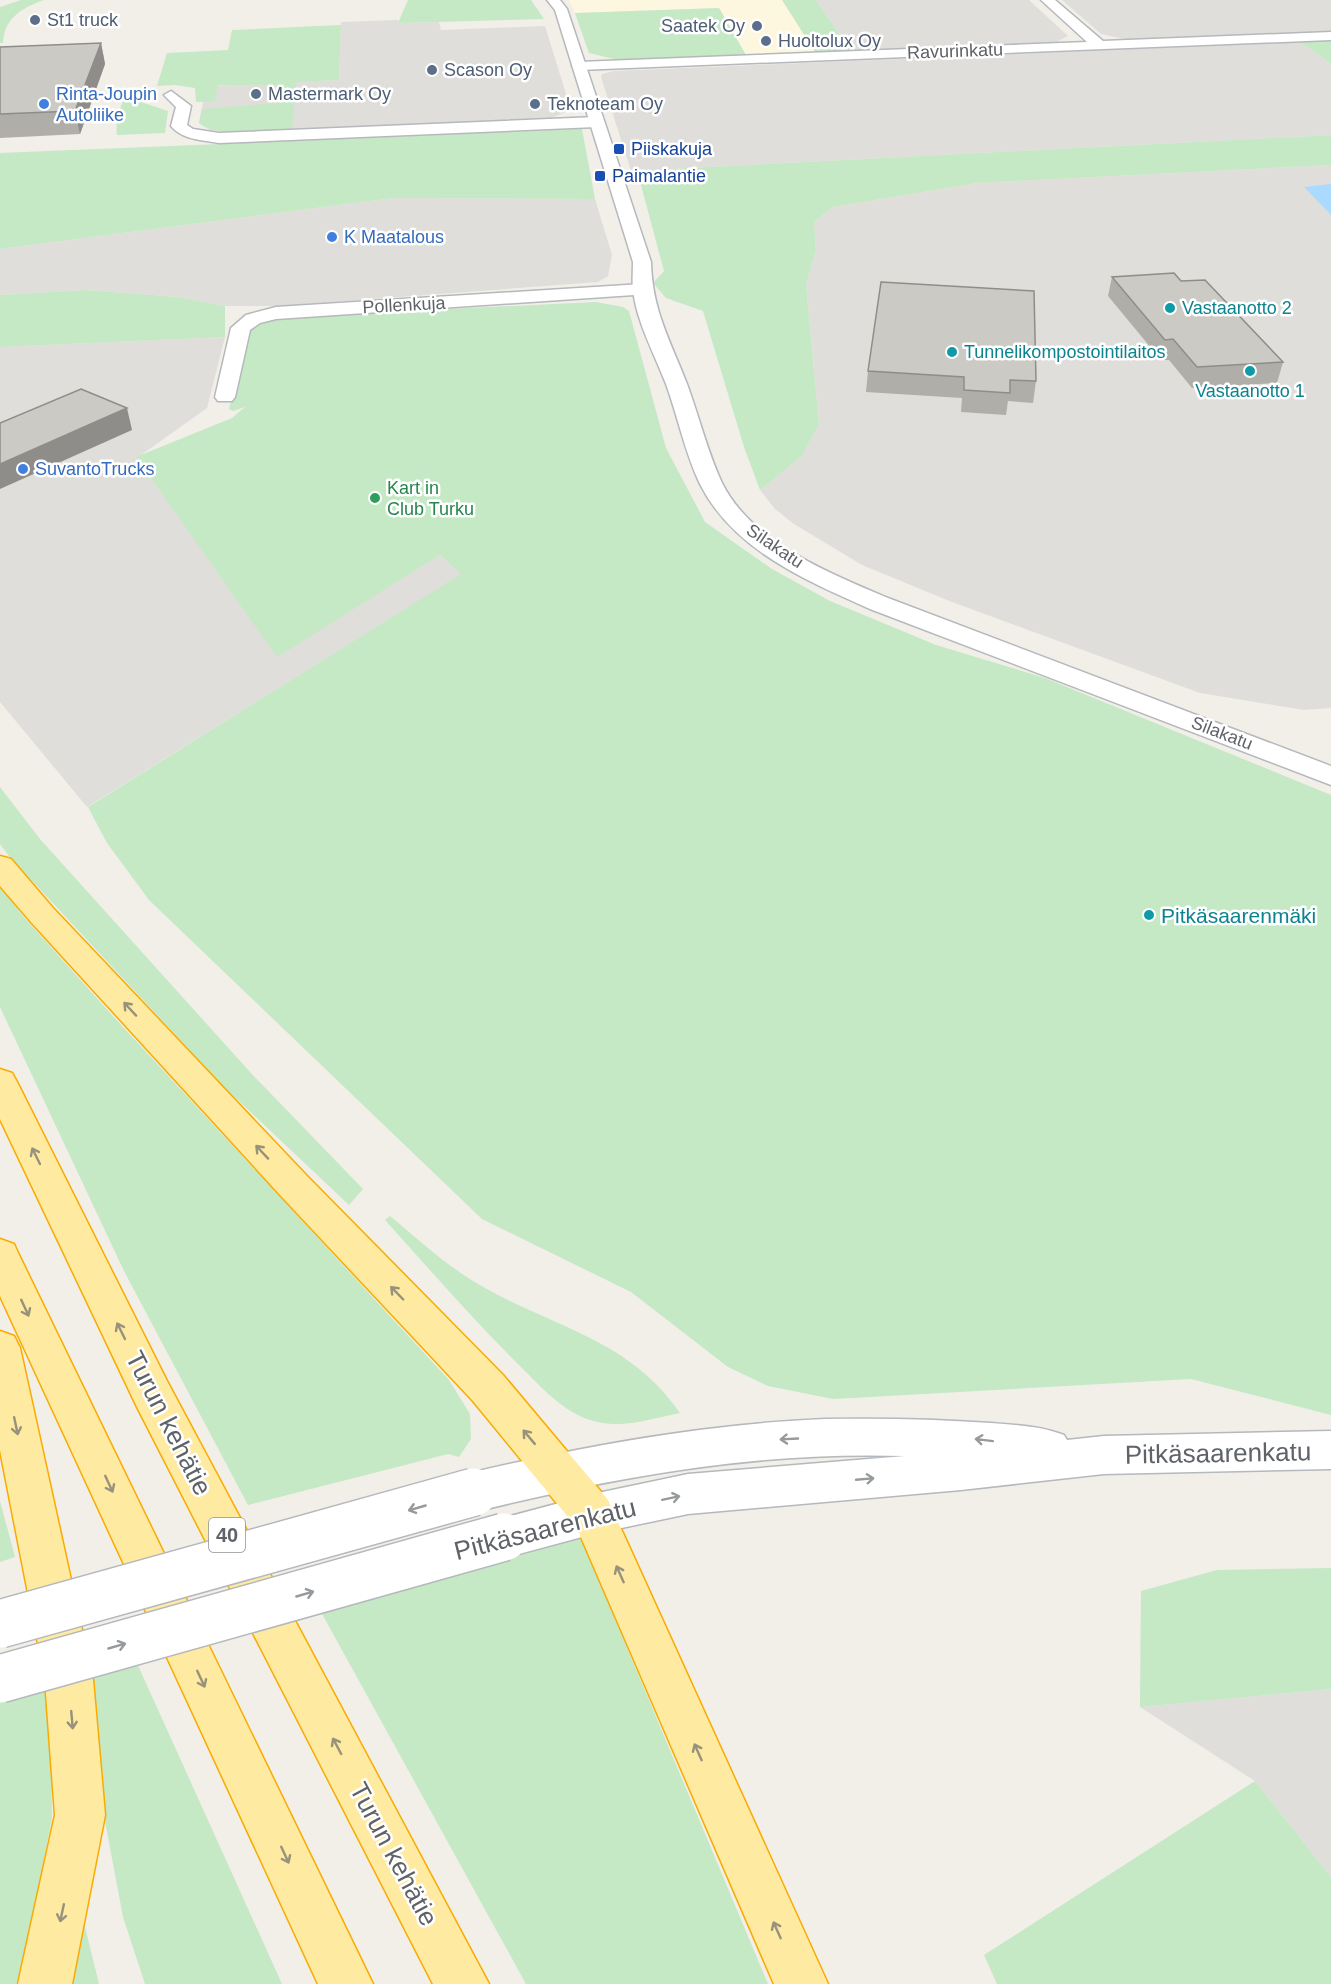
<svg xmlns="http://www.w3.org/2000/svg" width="1331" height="1984" font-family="Helvetica,sans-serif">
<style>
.commercial{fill:#fef7e0}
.industrial{fill:#e0deda}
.green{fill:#c5e8c5}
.water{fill:#aadaff}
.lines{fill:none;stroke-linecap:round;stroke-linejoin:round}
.minor-casing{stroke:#b5b8bc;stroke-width:3}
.tertiary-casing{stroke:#b5b8bc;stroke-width:3}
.trunk-casing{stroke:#f9ab00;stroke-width:3}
.minor{fill:#fff;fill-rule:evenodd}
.tertiary{fill:#fff;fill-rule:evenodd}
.trunk{fill:#feeaa1;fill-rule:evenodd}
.tertiary-bridge-casing{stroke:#b5b8bc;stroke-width:50;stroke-linecap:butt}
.tertiary-bridge{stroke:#fff;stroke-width:47}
.wall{fill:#afaea9}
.shaded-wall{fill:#8f8d8a}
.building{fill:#cccac5;stroke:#8f8d8a;stroke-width:1.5}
.oneway{stroke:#97927c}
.oneway2{stroke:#979a9d}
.service-dot{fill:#5c6f8a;stroke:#fff;stroke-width:2}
.shop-dot{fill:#3f7fe0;stroke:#fff;stroke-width:2}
.transit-dot{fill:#1a4fb4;stroke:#fff;stroke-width:2}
.culture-dot{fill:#0f9aa8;stroke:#fff;stroke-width:2}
.leisure-dot{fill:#2e9e5b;stroke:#fff;stroke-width:2}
.labels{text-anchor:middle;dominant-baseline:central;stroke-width:5;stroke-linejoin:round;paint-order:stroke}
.far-service-label{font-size:18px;fill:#4e5e75;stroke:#fff;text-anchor:start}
.far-street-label{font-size:18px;fill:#5f6368;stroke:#fff}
.far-shop-label{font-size:18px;fill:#366cbe;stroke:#fff;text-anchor:start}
.far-transit-label{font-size:18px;fill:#164399;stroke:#fff;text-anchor:start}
.far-culture-label{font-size:18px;fill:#0d838f;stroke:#fff;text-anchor:start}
.far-leisure-label{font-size:18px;fill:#27864d;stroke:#fff;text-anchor:start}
.shield{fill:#fff;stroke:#8f9295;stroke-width:1.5}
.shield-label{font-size:20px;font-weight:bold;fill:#5f6368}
.culture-label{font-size:21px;fill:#0d838f;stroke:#fff;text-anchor:start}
.near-street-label{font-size:26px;fill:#5f6368;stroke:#fff}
</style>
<rect width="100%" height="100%" fill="#f1efe8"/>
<polygon class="commercial" points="569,0 816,0 851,51 746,55 719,8 575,13"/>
<g class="industrial">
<polygon points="816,0 1029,0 1068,36 1054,43 851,51"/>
<polygon points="1062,0 1331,0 1331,32 1129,40 1101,34"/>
<polygon points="398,20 398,23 439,22 441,30 545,26 571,110 549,119 239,132 210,130 199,123 206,86 339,80 341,22"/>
<polygon points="1300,42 1331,64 1331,135 631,171 601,77 602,74 614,71"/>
<polygon points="1331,165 1331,708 1304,710 1200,693 952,602 862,565 794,524 775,509 760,490 802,456 819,424 806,285 816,250 814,222 833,207 977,183"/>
<polygon points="393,198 595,199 612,255 608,276 598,282 280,306 225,306 179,297 86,290 0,295 0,249"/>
<polygon points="225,337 207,408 137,458 277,656 440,555 462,574 87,807 0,702 0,347"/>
<polygon points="1331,1689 1331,1877 1255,1781 1140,1707"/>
</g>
<g class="green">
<path d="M21,0h23c-22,8 -40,18 -41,43h-3v-36z"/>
<polygon points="408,0 531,0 544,19 398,23"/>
<polygon points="782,0 816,0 851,51 815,52"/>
<polygon points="719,8 746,55 618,60 589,53 575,13"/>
<path d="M341,25l-2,55 -43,2 -4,48c-23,1 -76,9 -93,-7l3,-14 78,-6 2,-18h-64l-3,16 -19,1 -1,-14 -20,-3 -18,1 10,-33 61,-3 4,-20z"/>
<polygon points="1331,41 1331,64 1300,42"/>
<path d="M131,89l9,2 -1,7 -3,1 2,2 30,10 -3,22 -48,2c-2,-12 4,-36 14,-46z"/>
<polygon points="582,129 595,199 393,198 0,249 0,153"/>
<polygon points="1331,135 1331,165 977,183 833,207 814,222 816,250 806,285 819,424 802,456 760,490 744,447 703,311 666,298 653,283 664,271 639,178 631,171"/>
<polygon points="86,290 179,297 225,306 225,337 0,347 0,295"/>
<polygon points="596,302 623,307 629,311 666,448 705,522 772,569 830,601 936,645 1045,678 1331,795 1331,1415 1191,1379 833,1399 768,1386 728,1367 631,1292 482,1219 149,900 107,843 88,807 461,574 440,555 277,657 136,457 232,418 245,407 233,411 229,409 249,330 258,322 280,317"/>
<polygon points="0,787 40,839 250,1072 363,1189 349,1205 224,1087 9,856 0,844"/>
<polygon points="0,886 22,915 112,1015 449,1380 470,1414 471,1439 459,1457 448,1454 248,1505 124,1271 0,1007"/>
<path d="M390,1216c30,25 60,53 95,72 72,40 146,53 195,125 -30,6 -61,17 -90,7 -27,-9 -46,-30 -65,-49 -49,-48 -94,-100 -140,-151z"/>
<polygon points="0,1501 15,1557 0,1562"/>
<polygon points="581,1538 768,1984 526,1984 321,1612"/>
<polygon points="1331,1568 1331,1689 1140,1707 1141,1591 1217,1570"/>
<polygon points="136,1661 282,1984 145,1984 123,1917 102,1805 85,1678"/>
<polygon points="45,1690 51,1751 52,1818 24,1961 16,1984 0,1984 0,1701"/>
<polygon points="1255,1781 1331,1877 1331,1984 997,1984 984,1955"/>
<polygon points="84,1923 99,1984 72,1984"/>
</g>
<polygon class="water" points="1331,184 1331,215 1304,187"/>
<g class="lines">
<g class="minor-casing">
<g id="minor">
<polygon points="1041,0 1055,0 1103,41 1331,32 1331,40 579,70 572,66 579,62 1087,42"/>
<path d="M171,91l20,15 -4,19 6,4 26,4 377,-16 8,5 -8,5 -377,16c-17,-3 -36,-3 -48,-17l5,-19 -12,-12z"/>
<polygon points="642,284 651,290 649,294 276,319 260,323 250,330 235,397 232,401 218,401 215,397 231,328 246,315 276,307"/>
</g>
</g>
<g class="tertiary-casing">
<g id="tertiary">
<path d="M547,0h13l7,9 84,253c1,48 19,78 36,122 12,32 20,67 35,99 30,60 108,90 166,115l443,168v19l-461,-176c-63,-28 -137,-59 -170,-125 -15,-31 -22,-67 -34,-100 -11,-29 -30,-63 -33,-95 -1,-8 0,-18 0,-27l-78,-252z"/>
<path d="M825,1419c56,-1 111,0 166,4 25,2 50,3 73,12l3,5 37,-4 227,-5v38l-227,5 -143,16 -273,24 -95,20 -89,24 -16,-6 -6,-15 6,-15 105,-28 95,-20 217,-18c-147,-5 -289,21 -431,56l-15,-6 -7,-14 7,-14 15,-6c116,-27 231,-48 351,-53z"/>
</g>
</g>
<g class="trunk-casing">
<g id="trunk">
<polygon points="0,856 11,859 53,908 307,1176 503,1375 608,1500 828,1984 774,1984 577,1528 473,1401 281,1196 31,922 0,886"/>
<polygon points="0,1069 12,1073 17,1082 167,1381 489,1984 433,1984 137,1407 0,1119"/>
<polygon points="0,1239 14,1244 19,1255 373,1984 318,1984 0,1296"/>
<polygon points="0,1331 14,1336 20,1348 93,1680 105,1815 72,1984 18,1984 55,1815 45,1680 0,1450"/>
</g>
</g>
<use href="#minor" class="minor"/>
<use href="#tertiary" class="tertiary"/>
<use href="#trunk" class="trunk"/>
<g class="tertiary-bridge-casing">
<g id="tertiary-bridge">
<polyline points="0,1624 474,1492"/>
<polyline points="0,1679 504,1537"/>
</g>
</g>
<use href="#tertiary-bridge" class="tertiary-bridge"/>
</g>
<g class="wall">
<polygon points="101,43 105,64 80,134 0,138 0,47"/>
<polygon points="1112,277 1181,281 1283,362 1277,383 1192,388 1169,360 1161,360 1108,296"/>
<polygon points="868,371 1036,381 1033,403 1008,401 1006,415 961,412 962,398 866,392"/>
</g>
<g class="shaded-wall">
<polygon points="101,43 105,64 80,134 75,111"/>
<polygon points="127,408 132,430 0,489 0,464"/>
</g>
<g class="building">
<polygon points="101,43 75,111 0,114 0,47"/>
<polygon points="1174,273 1181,281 1205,280 1283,362 1197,367 1173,339 1165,340 1112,277"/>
<polygon points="881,282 1034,291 1036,381 1010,380 1010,393 964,390 964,377 868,371"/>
<polygon points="81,389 127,408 0,464 0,423"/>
</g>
<defs><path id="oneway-shaft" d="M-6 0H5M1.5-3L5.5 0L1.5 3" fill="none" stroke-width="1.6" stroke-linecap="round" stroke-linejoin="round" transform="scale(1.5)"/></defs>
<g class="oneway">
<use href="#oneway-shaft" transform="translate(130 1009) rotate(-133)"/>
<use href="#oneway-shaft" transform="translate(262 1152) rotate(-133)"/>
<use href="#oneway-shaft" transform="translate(36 1156) rotate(-116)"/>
<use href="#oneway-shaft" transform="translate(397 1293) rotate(-134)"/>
<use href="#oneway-shaft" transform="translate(25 1308) rotate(65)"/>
<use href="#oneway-shaft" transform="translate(121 1331) rotate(-116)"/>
<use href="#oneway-shaft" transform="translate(16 1426) rotate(78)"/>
<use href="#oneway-shaft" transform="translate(529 1437) rotate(-130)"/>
<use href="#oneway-shaft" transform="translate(109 1484) rotate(65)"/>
<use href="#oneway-shaft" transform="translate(620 1574) rotate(-114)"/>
<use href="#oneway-shaft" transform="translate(201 1679) rotate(65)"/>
<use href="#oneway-shaft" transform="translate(72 1720) rotate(85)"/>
<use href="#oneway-shaft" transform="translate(337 1746) rotate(-118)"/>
<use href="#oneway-shaft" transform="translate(698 1752) rotate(-114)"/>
<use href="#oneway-shaft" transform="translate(285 1855) rotate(65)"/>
<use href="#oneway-shaft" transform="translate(62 1913) rotate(102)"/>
<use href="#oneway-shaft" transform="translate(777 1930) rotate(-114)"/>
</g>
<g class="oneway2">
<use href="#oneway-shaft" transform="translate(789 1439) rotate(177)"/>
<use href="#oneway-shaft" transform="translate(984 1440) rotate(-173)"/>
<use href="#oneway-shaft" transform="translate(865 1479) rotate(-5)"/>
<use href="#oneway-shaft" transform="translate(671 1498) rotate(-12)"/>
<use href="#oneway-shaft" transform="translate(417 1508) rotate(164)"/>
<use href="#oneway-shaft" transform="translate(305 1594) rotate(-16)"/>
<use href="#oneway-shaft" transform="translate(117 1646) rotate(-16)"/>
</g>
<g class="service-dot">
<circle cx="35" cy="20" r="6"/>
<circle cx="757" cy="26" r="6"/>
<circle cx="766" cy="41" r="6"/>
<circle cx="432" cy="70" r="6"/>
<circle cx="256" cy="94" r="6"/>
<circle cx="535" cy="104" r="6"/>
</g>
<g class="shop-dot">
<circle cx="44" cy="104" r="6"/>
<circle cx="332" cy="237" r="6"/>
<circle cx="23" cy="469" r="6"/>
</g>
<g class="transit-dot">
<rect x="613" y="143" width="12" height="12" rx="3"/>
<rect x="594" y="170" width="12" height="12" rx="3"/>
</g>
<g class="culture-dot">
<circle cx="1170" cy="308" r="6"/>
<circle cx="952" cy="352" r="6"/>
<circle cx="1250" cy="371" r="6"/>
<circle cx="1149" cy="915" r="6"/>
</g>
<circle class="leisure-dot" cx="375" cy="498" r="6"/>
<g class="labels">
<g class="far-service-label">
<text x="47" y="20">St1 truck</text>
<text x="745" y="26" text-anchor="end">Saatek Oy</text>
<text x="778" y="41">Huoltolux Oy</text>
<text x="444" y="70">Scason Oy</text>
<text x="268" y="94">Mastermark Oy</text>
<text x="547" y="104">Teknoteam Oy</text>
</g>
<g class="far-street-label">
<text transform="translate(955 51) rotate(-2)">Ravurinkatu</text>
<text transform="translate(404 305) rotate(-3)">Pollenkuja</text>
<text transform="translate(775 546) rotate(34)">Silakatu</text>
<text transform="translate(1222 733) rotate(21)">Silakatu</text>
</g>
<g class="far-shop-label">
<text x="56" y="94">Rinta-Joupin<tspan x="56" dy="21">Autoliike</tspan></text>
<text x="344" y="237">K Maatalous</text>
<text x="35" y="469">SuvantoTrucks</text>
</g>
<g class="far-transit-label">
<text x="631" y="149">Piiskakuja</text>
<text x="612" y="176">Paimalantie</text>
</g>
<g class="far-culture-label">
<text x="1182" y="308">Vastaanotto 2</text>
<text x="964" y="352">Tunnelikompostointilaitos</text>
<text x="1250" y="391" text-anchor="middle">Vastaanotto 1</text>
</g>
<g class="far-leisure-label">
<text x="387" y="488">Kart in<tspan x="387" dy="21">Club Turku</tspan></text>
</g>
<rect class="shield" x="209" y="1518" width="36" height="34" rx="4.5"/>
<g class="shield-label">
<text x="227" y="1535">40</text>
</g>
<g class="culture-label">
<text x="1161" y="915">Pitkäsaarenmäki</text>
</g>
<g class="near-street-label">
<text transform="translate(169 1423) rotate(63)">Turun kehätie</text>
<text transform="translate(1218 1453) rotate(-1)">Pitkäsaarenkatu</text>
<text transform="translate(545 1529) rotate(-14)">Pitkäsaarenkatu</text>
<text transform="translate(394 1854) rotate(62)">Turun kehätie</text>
</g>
</g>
</svg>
